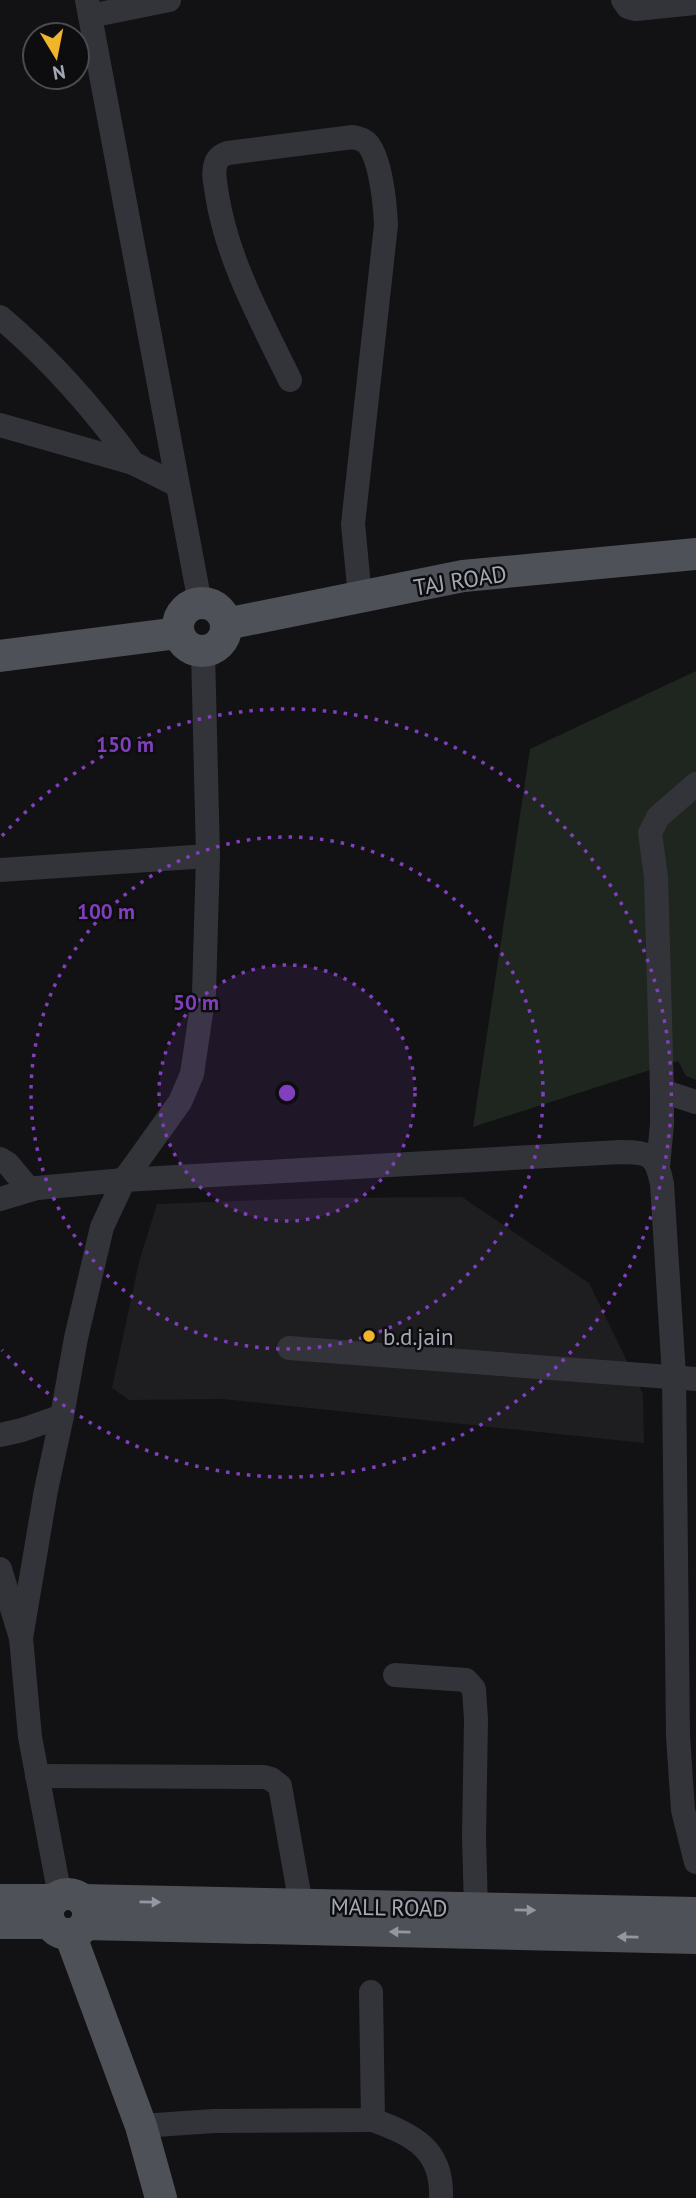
<svg xmlns="http://www.w3.org/2000/svg" width="696" height="2198" font-family="'PT Sans',sans-serif">
<style>
.built{fill:#1e1e21}
.green{fill:#1e261f}
.lines{fill:none;stroke-linecap:round;stroke-linejoin:round}
.minor{stroke:#333439;stroke-width:24}
.major{stroke:#4f5158;stroke-width:32}
.oneway{fill:#9297a2}
.ring{fill:none;stroke:#813fbd;stroke-width:3.5;stroke-dasharray:3.5 7}
.poi-dot{fill:#f1b42d;stroke:#0d0d0f;stroke-width:2.5}
.labels{text-anchor:middle;dominant-baseline:central;stroke-width:5;stroke-linejoin:round;paint-order:stroke}
.street-label{font-size:23px;fill:#a3a8b4;stroke:#0d0d0f}
.poi-label{font-size:23px;fill:#a3a8b4;stroke:#0d0d0f;text-anchor:start}
.centre{fill:#813fbd;stroke:#0d0d0f;stroke-width:3.5}
.ring-label{font-size:21px;text-anchor:middle;font-weight:bold;fill:#813fbd;stroke:#0d0d0f;stroke-width:5;stroke-linejoin:round;paint-order:stroke}
</style>
<rect width="100%" height="100%" fill="#121214"/>
<polygon class="built" points="462,1197 589,1283 643,1394 644,1443 222,1399 129,1400 112,1388 139,1262 157,1204 317,1198"/>
<polygon class="green" points="696,671 696,1080 686,1076 678,1061 473,1127 530,749"/>
<g class="lines">
<g class="minor">
<polyline points="87,0 200,603"/>
<polyline points="623,0 628,7 636,9 696,3"/>
<polyline points="90,16 169,0"/>
<path d="M0,317c51,43 94,92 133,146"/>
<path d="M290,380c-29,-60 -62,-118 -73,-185 -1,-10 -5,-22 -1,-32 2,-6 6,-8 12,-10l125,-16c6,2 11,2 15,7 13,17 17,59 18,81l-33,299 7,73"/>
<polyline points="0,425 133,463 177,485"/>
<polyline points="0,870 208,856"/>
<polyline points="662,1091 696,1102"/>
<polyline points="0,1159 8,1164 29,1189"/>
<polyline points="658,1167 662,1124 662,1091 656,877 650,833 658,817 696,784"/>
<path d="M0,1199l37,-11 87,-8 496,-28c29,0 36,2 42,32l12,192 4,360 5,74 13,52"/>
<polyline points="289,1348 696,1379"/>
<polyline points="0,1435 22,1430 62,1416"/>
<polyline points="0,1569 21,1638 30,1737 60,1896"/>
<polyline points="21,1638 46,1490 62,1416 76,1338 102,1227 124,1180 180,1102 192,1074 204,993 208,856 203,651"/>
<polyline points="395,1675 466,1680 474,1689 476,1720 474,1837 476,1909"/>
<polyline points="37,1776 264,1777 271,1779 280,1786 301,1905"/>
<path d="M373,2120c40,15 70,29 68,78"/>
<polyline points="141,2126 214,2121 373,2120 371,1992"/>
</g>
<g class="major">
<circle cx="202" cy="627" r="24"/>
<polyline points="226,624 463,576 696,554"/>
<polyline points="0,656 178,633"/>
<circle cx="68" cy="1914" r="20"/>
<polyline points="0,1900 54,1900"/>
<polyline points="82,1900 696,1913"/>
<polyline points="0,1923 49,1923"/>
<polyline points="86,1924 696,1938"/>
<polyline points="70,1934 141,2126 161,2198"/>
</g>
</g>
<defs><path id="oneway-solid" d="M-6-.8H1V-3.2L6.5 0L1 3.2V.8H-6Z" transform="scale(1.75)"/></defs>
<g class="oneway">
<use href="#oneway-solid" transform="translate(150 1902) rotate(1)"/>
<use href="#oneway-solid" transform="translate(525 1910) rotate(1)"/>
<use href="#oneway-solid" transform="translate(400 1932) rotate(-179)"/>
<use href="#oneway-solid" transform="translate(628 1937) rotate(-179)"/>
</g>
<circle cx="287" cy="1093" r="128" fill="#813fbd" fill-opacity=".12"/>
<g class="ring">
<circle cx="287" cy="1093" r="128"/>
<circle cx="287" cy="1093" r="256"/>
<path d="M2 836A384 384 0 1 1 2 1350"/>
</g>
<circle class="poi-dot" cx="369" cy="1336" r="7"/>
<g class="labels">
<g class="street-label">
<text transform="translate(460 580) rotate(-9)">TAJ ROAD</text>
<text transform="translate(389 1907) rotate(1)">MALL ROAD</text>
</g>
<g class="poi-label">
<text x="383" y="1336">b.d.jain</text>
</g>
</g>
<circle cx="287" cy="1093" r="10" class="centre"/>
<g class="ring-label">
<text x="125" y="752">150 m</text>
<text x="106" y="919">100 m</text>
<text x="196" y="1010">50 m</text>
</g>
<g transform="translate(56 56) rotate(170)"><circle r="33" fill="#0d0d0f" stroke="#494b51" stroke-width="2"/>
<path d="M0-5L12 26L0 18L-12 26Z" fill="#f1b42d"/>
<text y="-10" font-size="19" font-weight="bold" text-anchor="middle" fill="#a3a8b4">N</text>
</g>
</svg>
